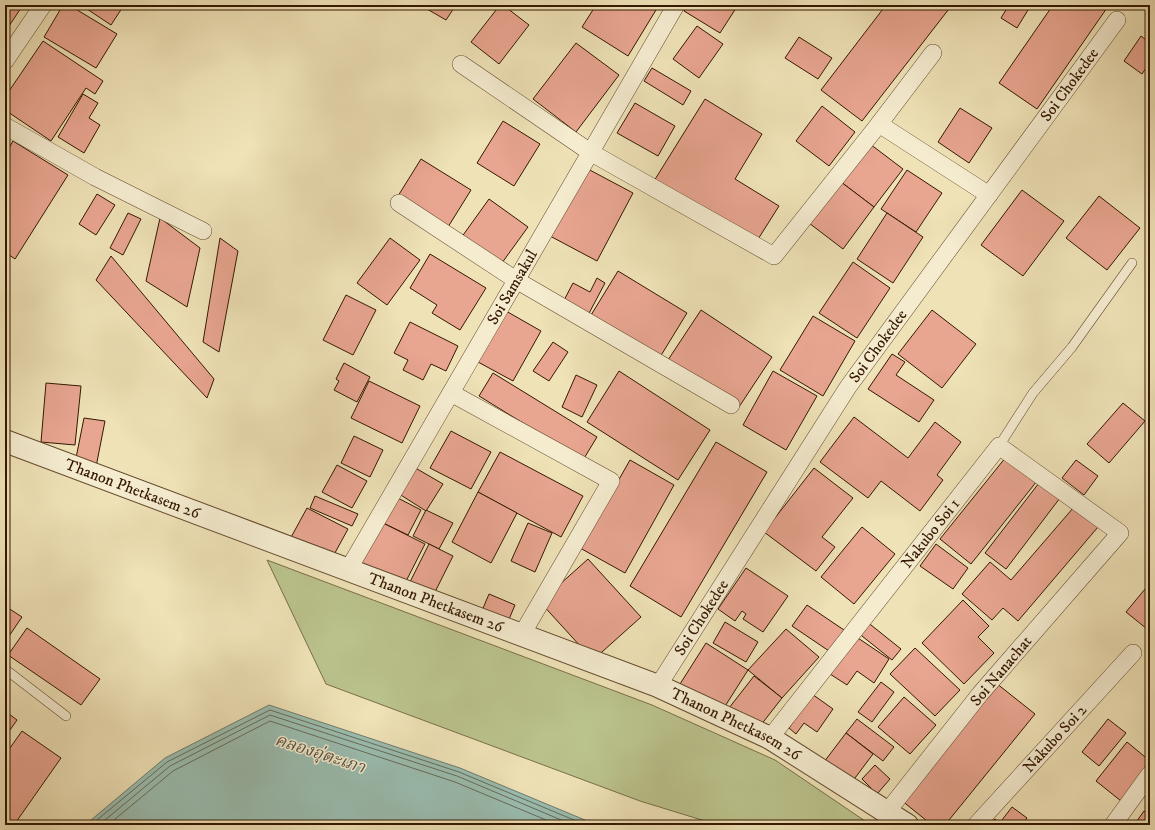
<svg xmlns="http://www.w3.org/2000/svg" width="1155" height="830" font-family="'IM FELL DW Pica','Noto Serif Thai',serif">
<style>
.green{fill:#bbc38d;stroke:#786e47}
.water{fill:#9abdb0;stroke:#717b6a}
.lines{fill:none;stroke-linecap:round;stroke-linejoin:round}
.shore{stroke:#676a58;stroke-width:1}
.building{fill:#e8a590;stroke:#341801}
.service-casing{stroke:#634a2e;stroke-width:10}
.minor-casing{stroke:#634a2e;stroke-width:18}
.tertiary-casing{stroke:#634a2e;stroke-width:24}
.service{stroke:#f5ecd0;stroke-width:9}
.minor{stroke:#f5ecd0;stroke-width:17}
.tertiary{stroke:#f5ecd0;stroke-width:22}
.labels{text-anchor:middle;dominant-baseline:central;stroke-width:3;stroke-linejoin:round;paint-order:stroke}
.street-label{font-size:16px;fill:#341801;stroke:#f5ecd0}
.water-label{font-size:17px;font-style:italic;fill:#58523e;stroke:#f5ecd0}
</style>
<rect width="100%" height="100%" fill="#efe2b7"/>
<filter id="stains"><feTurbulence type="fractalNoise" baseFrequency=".005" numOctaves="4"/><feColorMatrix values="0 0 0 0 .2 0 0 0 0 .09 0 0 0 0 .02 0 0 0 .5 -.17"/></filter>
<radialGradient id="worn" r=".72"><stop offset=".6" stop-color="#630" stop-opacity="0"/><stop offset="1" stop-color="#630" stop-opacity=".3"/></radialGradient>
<polygon class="green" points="267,560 652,705 775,760 871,825 718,825 640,801 326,684"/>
<polygon class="water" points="269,705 460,768 597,825 85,825 165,758"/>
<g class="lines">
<g class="shore">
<polyline points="91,825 167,762 270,710 459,772 586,825"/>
<polyline points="99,825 170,766 270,715 457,776 573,825"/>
<polyline points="108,825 173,771 270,721 455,782 558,825"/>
</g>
</g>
<g class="building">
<polygon points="5,5 23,5 5,32"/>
<polygon points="63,5 69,5 117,34 96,68 44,37"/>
<polygon points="81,5 124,5 111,25"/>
<polygon points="429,5 456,5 446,20 427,9"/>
<polygon points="500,5 503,5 529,25 499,64 471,42"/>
<polygon points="596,5 659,5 628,56 582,27"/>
<polygon points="688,5 738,5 720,33 684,11"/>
<polygon points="886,5 952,5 862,121 821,90"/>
<polygon points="1009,5 1031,5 1017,28 1001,18"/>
<polygon points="1053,5 1109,5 1037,109 999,83"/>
<polygon points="697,26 723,44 699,78 673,59"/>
<polygon points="1141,36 1150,43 1150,62 1142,74 1124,61"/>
<polygon points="799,37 832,58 818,79 785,58"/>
<polygon points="43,41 103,81 95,94 86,88 51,141 5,110 5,97"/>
<polygon points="576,43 619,75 576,132 533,99"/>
<polygon points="652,68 691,91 683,105 644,81"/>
<polygon points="83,94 98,103 89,118 100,125 84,153 58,137"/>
<polygon points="705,99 762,134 735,179 779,206 755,244 654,181"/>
<polygon points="635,103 675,126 658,156 617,133"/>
<polygon points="822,106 855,132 829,166 796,141"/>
<polygon points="960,108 992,128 969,163 938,142"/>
<polygon points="503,121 540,144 514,186 477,163"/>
<polygon points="13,141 68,175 15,259 5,252 5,155"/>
<polygon points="870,144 903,169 874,207 841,182"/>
<polygon points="421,159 471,190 448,227 398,196"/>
<polygon points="586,168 633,193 597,261 550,236"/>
<polygon points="907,170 942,193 916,232 881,209"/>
<polygon points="841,182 874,207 843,249 809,223"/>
<polygon points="1022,190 1064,221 1023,276 981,245"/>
<polygon points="97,194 115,205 96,235 79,224"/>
<polygon points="1099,196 1140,228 1107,270 1066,238"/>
<polygon points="489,199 528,227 499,267 461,238"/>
<polygon points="128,213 141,219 123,255 110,248"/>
<polygon points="887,213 923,237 893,283 857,259"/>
<polygon points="160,218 200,248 187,307 146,281"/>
<polygon points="220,238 238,251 219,352 203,342"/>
<polygon points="390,238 420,260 387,305 357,283"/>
<polygon points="430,254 486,288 460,330 432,313 437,305 410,288"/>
<polygon points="111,256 214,379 207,398 96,280"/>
<polygon points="853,262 890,288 857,338 819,313"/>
<polygon points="618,271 687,313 657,362 588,320"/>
<polygon points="597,278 605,283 586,319 561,306 573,283 590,292"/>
<polygon points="346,295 376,310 353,355 323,340"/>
<polygon points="701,310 772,357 737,410 666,363"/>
<polygon points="932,310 976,344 942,388 898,354"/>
<polygon points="506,311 541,331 513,381 478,362"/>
<polygon points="813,316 855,341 823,396 780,370"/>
<polygon points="410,322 458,346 446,371 431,364 423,380 403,370 408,360 394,353"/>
<polygon points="553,342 568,352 549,381 533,371"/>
<polygon points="892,354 905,362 896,375 934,400 919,422 868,389"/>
<polygon points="344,363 370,377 357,402 334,390 339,381 336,379"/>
<polygon points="619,371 710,430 678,480 587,422"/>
<polygon points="773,371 817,396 786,450 743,425"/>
<polygon points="493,373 597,437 583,460 479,396"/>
<polygon points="576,375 597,385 582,417 562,407"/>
<polygon points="369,381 420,406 402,443 351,418"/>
<polygon points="46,383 81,386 75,445 41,442"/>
<polygon points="1123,403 1145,421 1109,463 1087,444"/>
<polygon points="854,417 908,458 935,422 961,442 937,475 943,480 920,511 881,481 868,498 820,462"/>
<polygon points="84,418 105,421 96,467 75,463"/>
<polygon points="451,431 491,452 471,489 430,468"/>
<polygon points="354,436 383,450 370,477 341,463"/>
<polygon points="716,442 767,472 681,617 630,586"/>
<polygon points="500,452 583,496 561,537 478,492"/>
<polygon points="1006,457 1037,481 971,564 940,539"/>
<polygon points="630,460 674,485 625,573 580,548"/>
<polygon points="1076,460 1098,476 1084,495 1062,478"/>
<polygon points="337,465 367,481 352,508 322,492"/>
<polygon points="412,466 443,484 426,511 396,492"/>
<polygon points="814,468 853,498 822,537 835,547 816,571 764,532"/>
<polygon points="1039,483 1060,498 1006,569 985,553"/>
<polygon points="478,492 517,513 491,563 452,542"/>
<polygon points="315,496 358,514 352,526 310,508"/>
<polygon points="394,496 421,510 408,535 381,522"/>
<polygon points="1074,507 1098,527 1018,621 1003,608 992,620 962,594 990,562 1011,580"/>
<polygon points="307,508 348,529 330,562 289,541"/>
<polygon points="426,510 453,523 439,549 413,536"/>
<polygon points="381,522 425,544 402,589 358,566"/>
<polygon points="528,523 552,533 535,572 511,561"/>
<polygon points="862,527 895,554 854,604 821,577"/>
<polygon points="429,544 453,556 433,596 409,584"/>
<polygon points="936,544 968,568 953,589 920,566"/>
<polygon points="588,559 641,617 593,660 540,602"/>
<polygon points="746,568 788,596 763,632 743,619 746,614 742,611 735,621 718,609"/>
<polygon points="1150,583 1150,625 1147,629 1126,612"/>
<polygon points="489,594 515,605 507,624 481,613"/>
<polygon points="963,600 989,626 978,637 994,653 964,684 922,643"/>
<polygon points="807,605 844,630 829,651 792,626"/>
<polygon points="5,606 22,617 5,642"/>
<polygon points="866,621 901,649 892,660 857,632"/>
<polygon points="725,622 758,642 746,662 713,643"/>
<polygon points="27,628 100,679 81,705 8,655"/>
<polygon points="786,629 819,657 782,698 748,670"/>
<polygon points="855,636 889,659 874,683 857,671 847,685 830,674"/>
<polygon points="706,643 748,670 722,711 680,684"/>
<polygon points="915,648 960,690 935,716 890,674"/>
<polygon points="754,676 782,698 757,730 729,708"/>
<polygon points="881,682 894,692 872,722 858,712"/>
<polygon points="996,683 1035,714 945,825 932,825 901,800"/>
<polygon points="812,694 833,709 817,732 804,723 796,734 789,728"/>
<polygon points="904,697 936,725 910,754 878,727"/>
<polygon points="5,711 17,720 5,737"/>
<polygon points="857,719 894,747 883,761 846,733"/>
<polygon points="1108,719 1126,733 1099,766 1082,752"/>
<polygon points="22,731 61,758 14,825 9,825 5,822 5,755"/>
<polygon points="846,733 873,754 852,782 824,762"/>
<polygon points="1127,742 1150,761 1150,765 1121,801 1096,781"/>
<polygon points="875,765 890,779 877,794 862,779"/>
<polygon points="1012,807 1027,818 1022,825 1008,825 1002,820"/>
<polygon points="1144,811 1150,815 1150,825 1134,825"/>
<polygon points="995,819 1002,825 989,825"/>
</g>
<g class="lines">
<g class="service-casing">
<g id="service">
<polyline points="999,446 1033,393 1072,347 1132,263"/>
<polyline points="5,669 66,716"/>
</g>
</g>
<g class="minor-casing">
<g id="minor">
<polyline points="5,61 43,5"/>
<polyline points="461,64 590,152 774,256 879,124 989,195"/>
<polyline points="879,124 933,53"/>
<polyline points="5,126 95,177 203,231"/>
<polyline points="399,203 516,280 731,405"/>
<polyline points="451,393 611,481 521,636"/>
<path id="s1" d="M348,570l328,-565"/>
<path id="s2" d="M658,686l190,-299 269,-367"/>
<path id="s3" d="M770,738l229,-292 121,87 -140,161 -93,118"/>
<path id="s4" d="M976,825l157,-172"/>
<polyline points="1113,825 1150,774"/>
</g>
</g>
<g class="tertiary-casing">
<g id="tertiary">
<path id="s5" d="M5,441l653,245 112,52 137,87"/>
</g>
</g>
<use href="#service" class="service"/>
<use href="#minor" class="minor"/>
<use href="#tertiary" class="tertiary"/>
</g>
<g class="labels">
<g class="street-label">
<text stroke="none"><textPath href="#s2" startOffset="729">Soi Chokedee</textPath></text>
<text stroke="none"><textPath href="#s1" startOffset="327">Soi Samsakul</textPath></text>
<text stroke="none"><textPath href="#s2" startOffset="405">Soi Chokedee</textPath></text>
<text stroke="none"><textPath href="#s5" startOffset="136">Thanon Phetkasem 26</textPath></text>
<text stroke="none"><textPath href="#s3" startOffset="260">Nakubo Soi 1</textPath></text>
<text stroke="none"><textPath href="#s5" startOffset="460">Thanon Phetkasem 26</textPath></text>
<text stroke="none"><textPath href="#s2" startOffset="81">Soi Chokedee</textPath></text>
<text transform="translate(1001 671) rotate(-50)">Soi Nanachat</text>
<text stroke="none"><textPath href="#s5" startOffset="784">Thanon Phetkasem 26</textPath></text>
<text stroke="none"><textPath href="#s4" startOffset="117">Nakubo Soi 2</textPath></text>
</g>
<g class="water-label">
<text transform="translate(320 754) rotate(18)">คลองอุ่ตะเภา</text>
</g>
</g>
<rect width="1155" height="830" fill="none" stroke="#efe2b7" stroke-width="20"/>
<rect x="6" y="6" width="1143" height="818" fill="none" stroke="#341801" stroke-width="2"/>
<rect x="10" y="10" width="1135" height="810" fill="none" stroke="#341801"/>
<rect width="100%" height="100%" filter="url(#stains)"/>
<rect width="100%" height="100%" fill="url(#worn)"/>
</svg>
